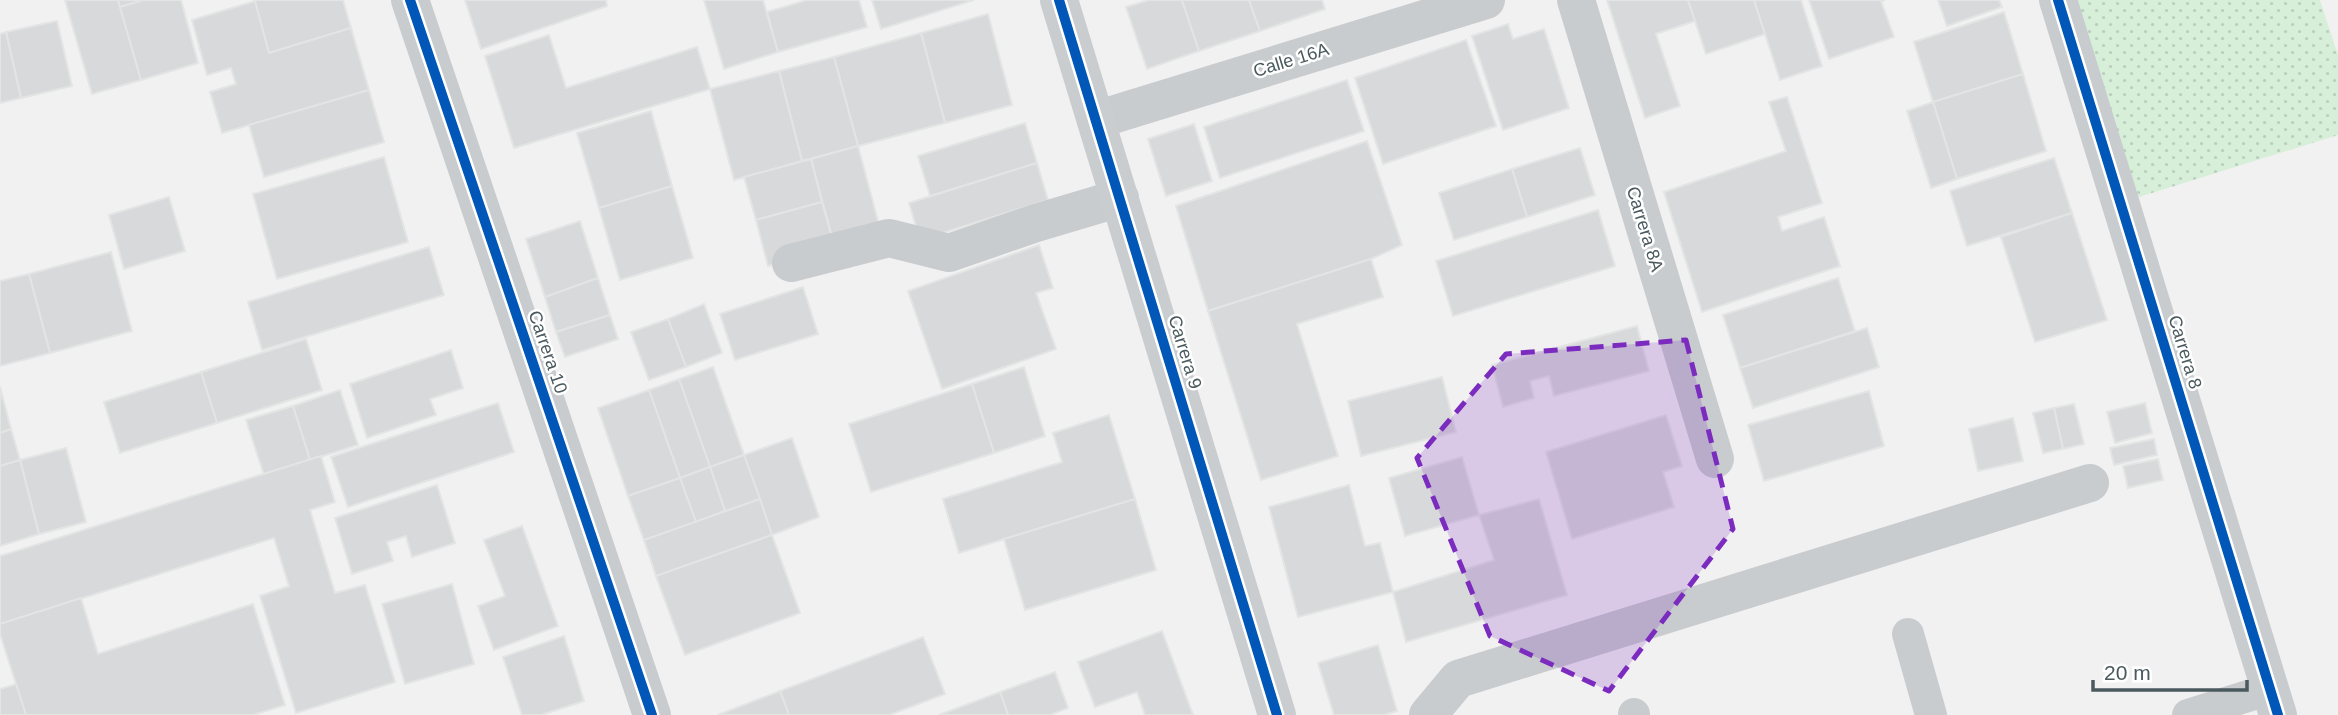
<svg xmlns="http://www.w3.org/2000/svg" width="2338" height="715" font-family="Arial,sans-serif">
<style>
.grass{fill:url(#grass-dots)}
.building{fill:#d8d9da;stroke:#e3e4e4;stroke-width:2}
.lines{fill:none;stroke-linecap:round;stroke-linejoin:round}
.service{stroke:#c9ccce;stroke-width:32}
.minor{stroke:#c9ccce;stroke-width:38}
.secondary{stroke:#cacdcf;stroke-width:38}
.cycleway-casing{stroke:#fff;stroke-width:15}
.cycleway{stroke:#0057b8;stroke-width:10}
.marked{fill:#7b2cbf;fill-opacity:0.2;stroke:#7b2cbf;stroke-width:5;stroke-dasharray:14 9;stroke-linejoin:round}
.labels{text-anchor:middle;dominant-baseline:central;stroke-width:5;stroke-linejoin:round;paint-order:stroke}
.street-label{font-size:18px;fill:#49595d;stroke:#fff}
</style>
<defs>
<pattern id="grass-dots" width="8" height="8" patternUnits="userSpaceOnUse" patternTransform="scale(1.75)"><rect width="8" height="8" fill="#d7efd9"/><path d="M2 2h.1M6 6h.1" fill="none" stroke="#bacfbd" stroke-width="1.8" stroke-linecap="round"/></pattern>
</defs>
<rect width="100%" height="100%" fill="#f2f1f1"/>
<polygon class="grass" points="2058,0 2320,0 2338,55 2338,135 2120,203"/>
<g class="building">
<polygon points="65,0 118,0 141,80 92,94"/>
<polygon points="118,0 144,0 120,7"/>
<polygon points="144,0 181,0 198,63 141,80 120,7"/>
<polygon points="254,0 343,0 351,28 269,53"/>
<polygon points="465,0 606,0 607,6 481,49"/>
<polygon points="704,0 763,0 778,52 724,69"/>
<polygon points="807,0 859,0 867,27 778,52 767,12"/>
<polygon points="872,0 974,0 881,29"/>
<polygon points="1149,0 1182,0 1199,51 1147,69 1126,7"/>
<polygon points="1182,0 1249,0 1260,31 1199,51"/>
<polygon points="1249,0 1322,0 1325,9 1260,31"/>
<polygon points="1607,0 1688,0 1695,21 1656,34 1680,106 1645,118"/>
<polygon points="1688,0 1754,0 1765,34 1706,54"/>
<polygon points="1754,0 1801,0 1822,66 1780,80"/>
<polygon points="1809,0 1885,0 1881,1 1894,37 1829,59"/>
<polygon points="1938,0 1999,0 2002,7 1947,26"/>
<polygon points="255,1 269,53 351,28 369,90 222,133 210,92 236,84 231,68 207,75 192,20"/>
<polygon points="2004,12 2023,74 1933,102 1914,42"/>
<polygon points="988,14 1012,105 945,123 921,33"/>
<polygon points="57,21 72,86 21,98 6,32"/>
<polygon points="1508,24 1513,39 1544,29 1569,108 1503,130 1472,36"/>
<polygon points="6,32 21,98 0,103 0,34"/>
<polygon points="921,33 945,123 858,146 834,57"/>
<polygon points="549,35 566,88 697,47 710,89 514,148 485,56"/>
<polygon points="1466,40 1496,126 1383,164 1355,78"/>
<polygon points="834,57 858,146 802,161 779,71"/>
<polygon points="779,71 802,161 734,180 710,89"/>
<polygon points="2023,74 2046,151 1957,179 1933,102"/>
<polygon points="1347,80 1364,131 1220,178 1204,127"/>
<polygon points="369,90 384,142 264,177 249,125"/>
<polygon points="1787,97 1822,203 1778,217 1782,231 1824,217 1840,266 1702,312 1664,192 1786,151 1769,102"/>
<polygon points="1933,102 1957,179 1931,188 1907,111"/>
<polygon points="651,111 672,186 599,208 577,133"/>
<polygon points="1025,123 1037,163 930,196 918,156"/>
<polygon points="1194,124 1212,181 1166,196 1148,139"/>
<polygon points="1367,141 1402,245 1371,259 1208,311 1176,206"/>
<polygon points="858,146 882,236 835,248 811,159"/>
<polygon points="1580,148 1595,195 1527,217 1512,169"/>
<polygon points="384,157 408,242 277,279 253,194"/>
<polygon points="2054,158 2072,213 1967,246 1950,191"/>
<polygon points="811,159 822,202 756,220 744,177"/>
<polygon points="1037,163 1048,200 920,240 909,203"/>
<polygon points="1512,169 1527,217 1454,240 1439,193"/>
<polygon points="672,186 693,258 620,280 599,208"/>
<polygon points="169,197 185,251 124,269 109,215"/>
<polygon points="822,202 835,248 768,266 756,220"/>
<polygon points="1598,210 1615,266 1453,316 1436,261"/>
<polygon points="2072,213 2107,320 2035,342 2001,237"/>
<polygon points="580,221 598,278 545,297 526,239"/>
<polygon points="1039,245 1053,288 1036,293 1056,349 942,389 908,291"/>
<polygon points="429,247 444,295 262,350 248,302"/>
<polygon points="111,252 132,331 50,353 29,274"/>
<polygon points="1371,259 1383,297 1297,324 1338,456 1261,480 1208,311"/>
<polygon points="29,274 50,353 0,366 0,281"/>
<polygon points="598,278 610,315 556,332 545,297"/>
<polygon points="1838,278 1855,331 1740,368 1723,315"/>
<polygon points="803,287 818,334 735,360 720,314"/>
<polygon points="704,304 722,353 686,367 668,319"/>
<polygon points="610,315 618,339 565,357 556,332"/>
<polygon points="668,319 686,367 649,380 631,332"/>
<polygon points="1637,326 1649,371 1554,396 1549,376 1530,381 1534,398 1503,407 1492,365"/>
<polygon points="1867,328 1879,367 1753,408 1740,368"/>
<polygon points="306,339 322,390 217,423 201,372"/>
<polygon points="451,350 463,388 430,399 436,415 367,438 350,384"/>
<polygon points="713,367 744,455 710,467 679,379"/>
<polygon points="1024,367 1045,436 994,453 972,384"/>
<polygon points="201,372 217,423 120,453 104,402"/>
<polygon points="1442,377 1456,432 1361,456 1348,401"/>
<polygon points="679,379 710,467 680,478 649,390"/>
<polygon points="972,384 994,453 871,492 849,424"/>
<polygon points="0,387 11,429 0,433"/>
<polygon points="340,390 358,445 310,460 293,406"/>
<polygon points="649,390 680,478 628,496 598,408"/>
<polygon points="1869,391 1884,446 1764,481 1748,425"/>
<polygon points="498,403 514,452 348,507 331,457"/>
<polygon points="2145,403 2152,433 2115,443 2107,412"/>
<polygon points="2074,404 2084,444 2063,449 2054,408"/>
<polygon points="293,406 310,460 264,475 246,420"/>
<polygon points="2054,408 2063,449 2043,453 2033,413"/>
<polygon points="1109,415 1135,499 959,553 943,499 1062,462 1053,433"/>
<polygon points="1666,415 1682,466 1663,472 1674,507 1572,539 1546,452"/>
<polygon points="2013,418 2023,461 1978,471 1969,429"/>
<polygon points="11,429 20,460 0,466 0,433"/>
<polygon points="792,438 819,517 772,535 744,455"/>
<polygon points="2154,439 2157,455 2114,465 2110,448"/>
<polygon points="66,448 86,522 39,534 20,460"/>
<polygon points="744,455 760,499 725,511 710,467"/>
<polygon points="321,456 335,502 310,510 335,593 365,585 395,682 296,713 260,596 289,586 274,538 0,624 0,556"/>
<polygon points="1462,457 1479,515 1405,536 1389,478"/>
<polygon points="2158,459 2163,480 2128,488 2123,466"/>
<polygon points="20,460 39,534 0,546 0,466"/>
<polygon points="710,467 725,511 696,522 680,478"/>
<polygon points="680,478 696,522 644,540 628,496"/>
<polygon points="437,485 455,543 412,557 406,536 387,542 393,561 352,574 335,518"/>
<polygon points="1349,485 1365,546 1380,543 1393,592 1298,617 1269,507"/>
<polygon points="760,499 772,535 656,576 644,540"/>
<polygon points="1135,499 1156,570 1025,610 1004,539"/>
<polygon points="1539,499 1567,595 1406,642 1393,592 1494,560 1479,515"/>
<polygon points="522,526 558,626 494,650 478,606 505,596 484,540"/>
<polygon points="772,535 800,613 685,655 656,576"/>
<polygon points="452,584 474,664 405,684 382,604"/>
<polygon points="81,598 98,654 253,604 285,705 253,715 26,715 0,634 0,624"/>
<polygon points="1162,631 1193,715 1145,715 1137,692 1095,707 1078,662"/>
<polygon points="564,636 584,701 541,715 522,715 503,657"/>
<polygon points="923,637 945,694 889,715 789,715 780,691"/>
<polygon points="1378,645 1397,711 1384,715 1334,715 1318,663"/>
<polygon points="1055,672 1068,708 1050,715 1008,715 1000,692"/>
<polygon points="16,684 26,715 0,715 0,689"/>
<polygon points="780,691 789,715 718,715"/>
<polygon points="1000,692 1008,715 939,715"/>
</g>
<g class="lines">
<g class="service">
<polyline points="1908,634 1931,715"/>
<polyline points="1634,714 1634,715"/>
<polyline points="2188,715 2270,689"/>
</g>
<g class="minor">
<polyline points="410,0 652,715"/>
<polyline points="1576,0 1715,459"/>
<polyline points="2058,0 2278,715"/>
<polyline points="1096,120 1486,0"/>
<polyline points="791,263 889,238 949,253 1036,223 1120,198"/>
<polyline points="1428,715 1458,679 2090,483"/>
</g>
<polyline class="secondary" points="1059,0 1277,715"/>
<g class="cycleway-casing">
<g id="cycleway">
<polyline points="410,0 652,715"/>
<polyline points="1059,0 1277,715"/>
<polyline points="2058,0 2278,715"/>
</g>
</g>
<use href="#cycleway" class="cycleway"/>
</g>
<path class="marked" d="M1686,340l47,189 -124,162 -119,-55 -73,-178 89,-104z"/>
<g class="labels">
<g class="street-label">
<text transform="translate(1291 60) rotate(-17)">Calle 16A</text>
<text transform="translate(1645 229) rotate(73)">Carrera 8A</text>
<text transform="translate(548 352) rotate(71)">Carrera 10</text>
<text transform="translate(1185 352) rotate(73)">Carrera 9</text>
<text transform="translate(2185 352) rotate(73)">Carrera 8</text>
</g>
</g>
<path d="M2093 680v10h154v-10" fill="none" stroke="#49595d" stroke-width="3.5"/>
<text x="2104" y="680" font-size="21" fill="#49595d" stroke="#ffffff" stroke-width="5" paint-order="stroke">20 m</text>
</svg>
